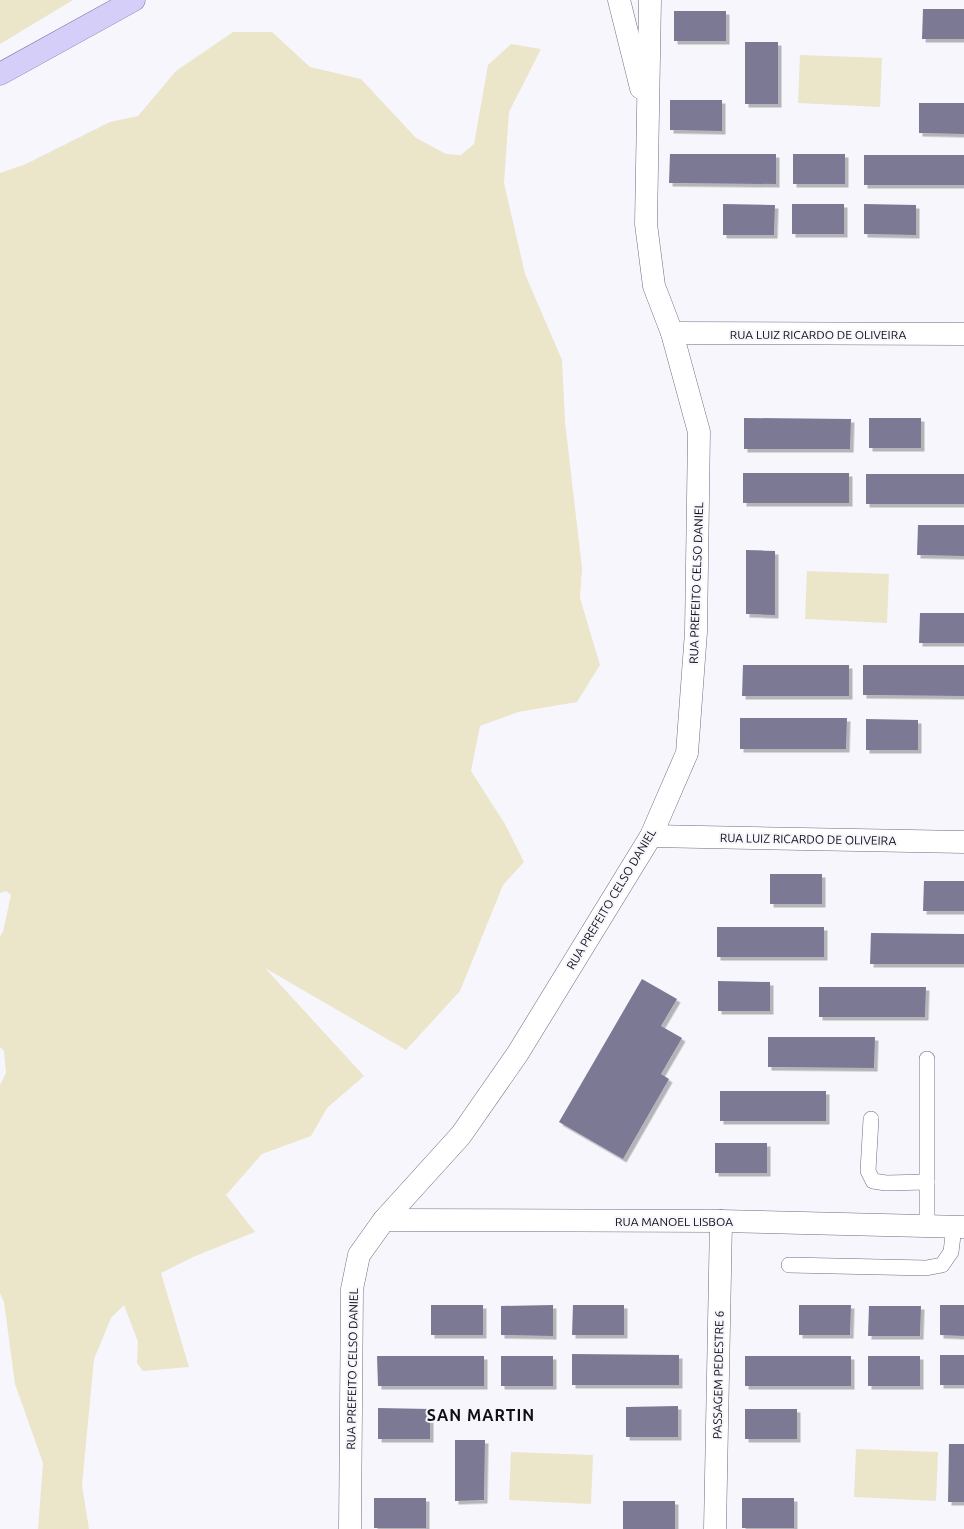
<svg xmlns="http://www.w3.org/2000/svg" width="964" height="1529" font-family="Ubuntu,sans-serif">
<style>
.green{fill:#ebe5ca}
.building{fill:#7c7994;filter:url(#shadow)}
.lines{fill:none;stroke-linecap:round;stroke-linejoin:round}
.lane-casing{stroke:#6e6c82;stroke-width:16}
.street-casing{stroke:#6e6c82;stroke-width:23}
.primary-casing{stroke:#7d76a7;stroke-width:23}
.lane{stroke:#fff;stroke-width:15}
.street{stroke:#fff;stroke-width:22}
.primary{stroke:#d4cef9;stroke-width:22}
.labels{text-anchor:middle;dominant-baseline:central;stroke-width:4;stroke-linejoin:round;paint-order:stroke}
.street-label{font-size:12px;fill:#100f17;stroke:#f7f6fc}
.district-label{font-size:16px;font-weight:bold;letter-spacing:1px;fill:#100f17;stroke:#f7f6fc}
</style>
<defs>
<filter id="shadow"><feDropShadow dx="3.5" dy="3.5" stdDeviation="0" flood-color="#0004"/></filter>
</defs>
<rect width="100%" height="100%" fill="#f7f6fc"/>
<g class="green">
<polygon points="0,0 73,0 0,44"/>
<polygon points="233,32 272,32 310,67 361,79 416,138 446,154 461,155 474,144 488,65 511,44 541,49 509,112 504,183 525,274 562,360 565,422 582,568 580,598 600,665 577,702 518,712 480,726 471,771 505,824 524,862 503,885 460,991 406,1050 265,968 364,1076 327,1108 311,1136 262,1154 226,1195 255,1232 193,1257 161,1273 189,1367 143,1371 137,1363 138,1342 124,1305 111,1318 94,1359 82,1485 89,1529 38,1529 43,1463 15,1384 4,1302 0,1293 0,1085 6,1073 4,1051 0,1047 0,936 3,932 11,895 6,891 0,893 0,173 26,164 110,122 138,116 176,71"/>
<polygon points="800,55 882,58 880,107 798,103"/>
<polygon points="807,571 889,574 887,623 805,619"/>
<polygon points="856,1449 938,1452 936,1501 854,1497"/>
<polygon points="511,1452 593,1455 591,1504 509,1500"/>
</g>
<g class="building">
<polygon points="923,9 964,9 964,39 922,39"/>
<rect x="674" y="11" width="52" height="30"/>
<rect x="745" y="42" width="33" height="62"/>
<polygon points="670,100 722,100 722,131 670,130"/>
<polygon points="919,103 964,103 964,134 919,133"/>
<polygon points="670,154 776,154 776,184 669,183"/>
<rect x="793" y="154" width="52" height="30"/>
<rect x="864" y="155" width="100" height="30"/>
<polygon points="723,204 775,205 774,235 723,235"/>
<rect x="792" y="204" width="52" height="30"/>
<polygon points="864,204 916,205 916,235 864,234"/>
<polygon points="744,418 851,419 850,449 744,449"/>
<rect x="869" y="418" width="52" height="30"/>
<rect x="743" y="473" width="106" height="30"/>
<rect x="866" y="474" width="98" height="30"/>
<polygon points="918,525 964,525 964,556 917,555"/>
<polygon points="746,550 775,551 775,615 746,614"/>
<polygon points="920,613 964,613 964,643 919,643"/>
<polygon points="743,665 849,665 849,696 742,696"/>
<polygon points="863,665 964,665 964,696 863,695"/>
<polygon points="740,718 847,718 846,749 740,749"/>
<polygon points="866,719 918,720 918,750 866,750"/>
<rect x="770" y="874" width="52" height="30"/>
<polygon points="924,881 964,881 964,911 923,911"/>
<rect x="717" y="927" width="107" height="30"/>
<polygon points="871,933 964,934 964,964 870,964"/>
<polygon points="642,979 677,999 661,1026 682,1038 661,1074 669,1079 623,1159 559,1122"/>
<polygon points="718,981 770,982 770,1011 718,1011"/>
<polygon points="819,987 926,987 925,1017 819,1017"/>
<polygon points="768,1037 875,1037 874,1068 768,1067"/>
<rect x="720" y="1091" width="106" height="30"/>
<rect x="715" y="1143" width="52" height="30"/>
<rect x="431" y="1305" width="52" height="30"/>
<polygon points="553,1305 553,1336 501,1335 501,1306"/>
<polygon points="573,1305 624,1305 624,1335 572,1335"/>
<polygon points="799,1305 851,1305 850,1335 799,1335"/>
<polygon points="940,1305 964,1305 964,1336 940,1335"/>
<polygon points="869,1306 921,1306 920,1336 868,1336"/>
<polygon points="572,1354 679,1355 679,1385 572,1385"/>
<rect x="940" y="1355" width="24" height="30"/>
<polygon points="377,1356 484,1356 484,1386 378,1386"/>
<rect x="501" y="1356" width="52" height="30"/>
<rect x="745" y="1356" width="106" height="30"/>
<rect x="868" y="1356" width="52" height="30"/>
<polygon points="678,1406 678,1437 626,1437 626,1407"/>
<polygon points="378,1408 430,1409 430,1439 378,1439"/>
<rect x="745" y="1409" width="52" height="30"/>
<polygon points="455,1440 485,1440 484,1500 455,1501"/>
<polygon points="949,1444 964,1444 964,1502 948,1502"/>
<rect x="374" y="1498" width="52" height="30"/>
<rect x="742" y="1498" width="52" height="30"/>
<rect x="623" y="1501" width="52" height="28"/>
</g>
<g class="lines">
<g class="lane-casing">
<g id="lane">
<polyline points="927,1059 927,1226"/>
<polyline points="871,1119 868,1171 873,1181 886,1183 927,1182"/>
<polyline points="789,1265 926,1268 942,1265 951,1252 954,1227"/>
</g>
</g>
<g class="street-casing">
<g id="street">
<polyline points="619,0 641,88"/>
<polyline points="672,333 964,334"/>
<polyline points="651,836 964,842"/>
<polyline points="384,1220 721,1221 964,1227"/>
<polyline points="350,1529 352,1289 359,1255 384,1220 461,1135 518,1053 651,836 687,753 696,632 699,432 672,333 654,286 646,224 650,0"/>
<polyline points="715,1529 721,1221"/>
</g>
</g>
<g class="primary-casing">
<polyline id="primary" points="0,74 134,0"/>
</g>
<use href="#lane" class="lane"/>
<use href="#street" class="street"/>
<use href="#primary" class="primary"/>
</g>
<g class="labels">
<g class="street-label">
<text x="818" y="334">RUA LUIZ RICARDO DE OLIVEIRA</text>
<text transform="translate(696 583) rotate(-88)">RUA PREFEITO CELSO DANIEL</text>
<text transform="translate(808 839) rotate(1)">RUA LUIZ RICARDO DE OLIVEIRA</text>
<text transform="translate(611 899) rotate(-59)">RUA PREFEITO CELSO DANIEL</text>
<text x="674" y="1221">RUA MANOEL LISBOA</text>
<text transform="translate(352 1369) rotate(-89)">RUA PREFEITO CELSO DANIEL</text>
<text transform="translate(718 1375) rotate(-89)">PASSAGEM PEDESTRE 6</text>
</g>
<g class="district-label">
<text x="481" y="1415">SAN MARTIN</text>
</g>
</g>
</svg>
